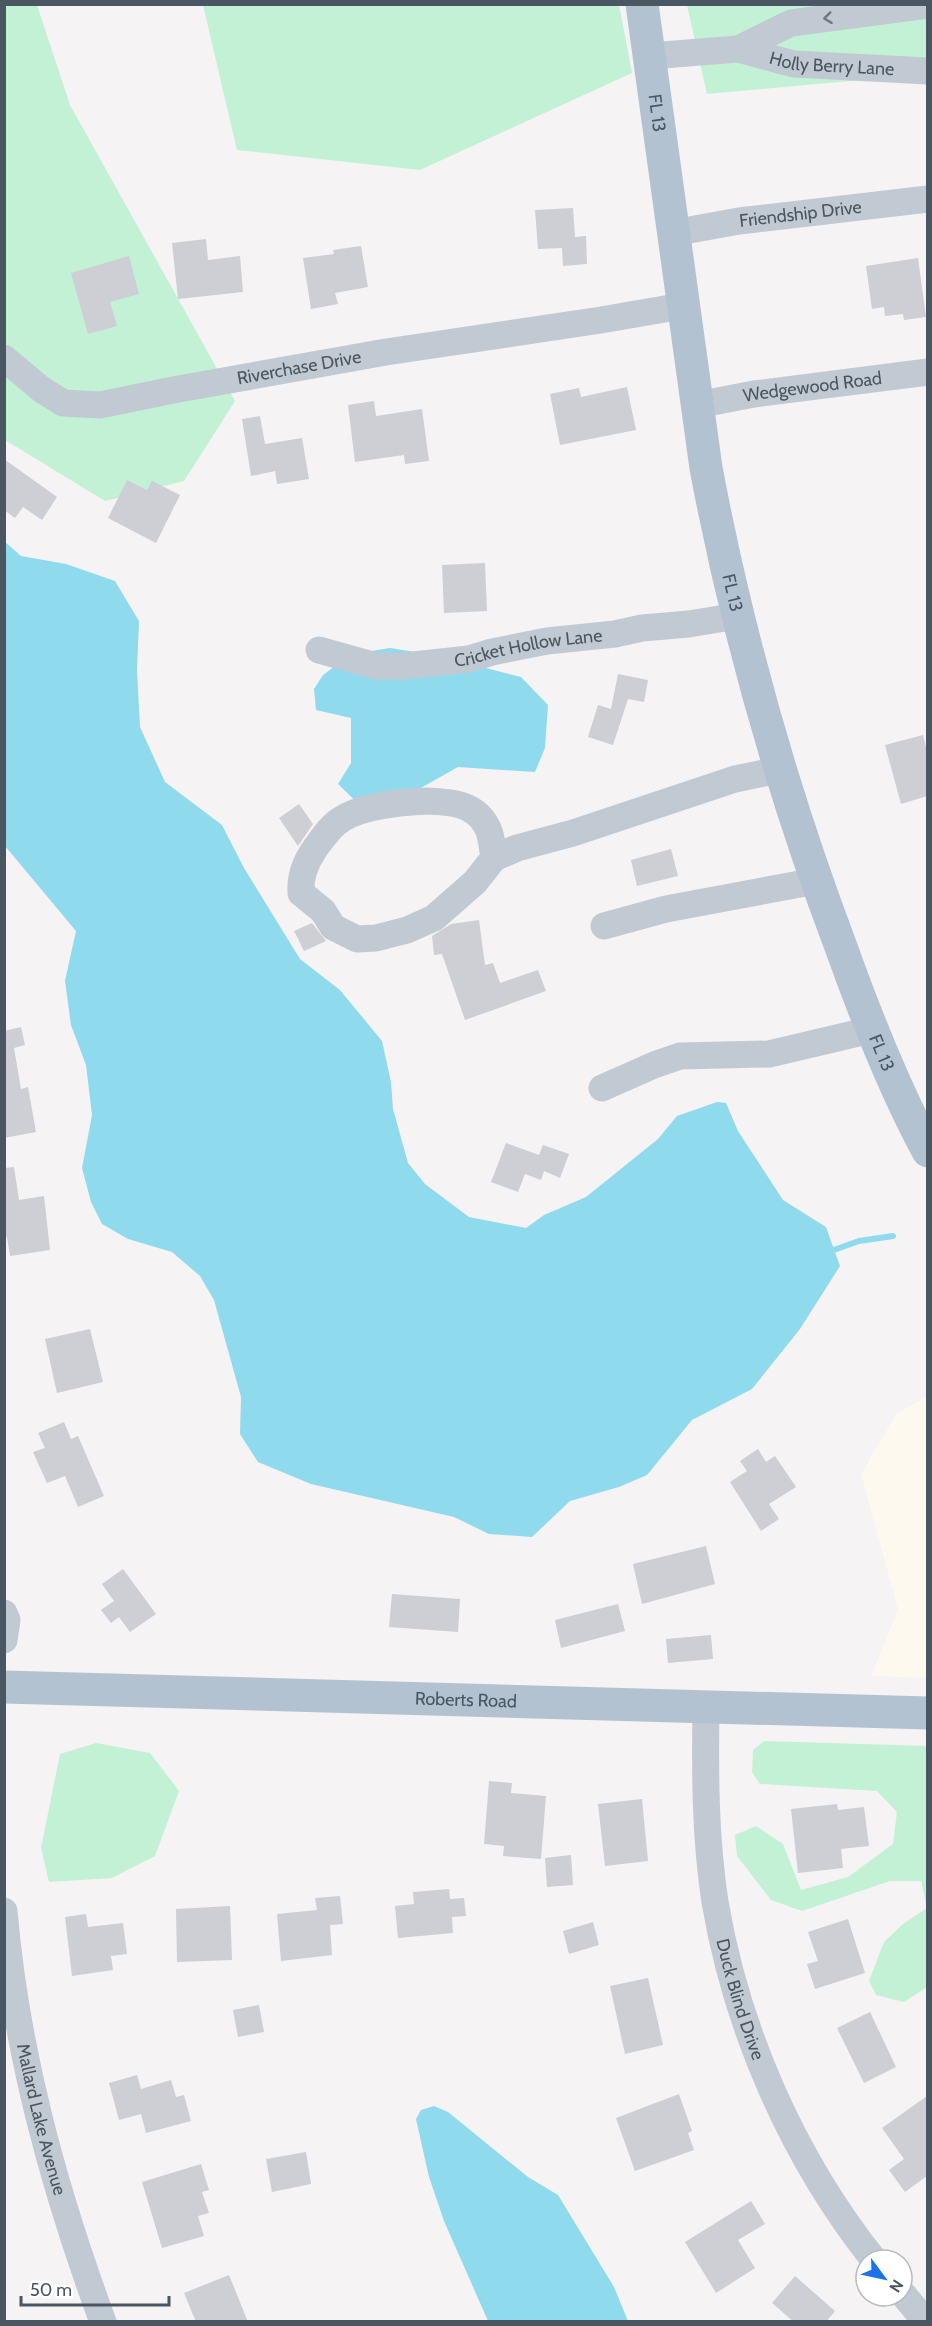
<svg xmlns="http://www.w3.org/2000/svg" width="932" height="2326" font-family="Cabin,sans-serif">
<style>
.commercial{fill:#fdf9ef}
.green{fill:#c3f1d5}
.water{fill:#90daee}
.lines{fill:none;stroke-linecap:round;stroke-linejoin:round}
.stream{stroke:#90daee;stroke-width:6}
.building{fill:#cdcfd5}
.minor{stroke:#c1cad2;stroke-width:27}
.major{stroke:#b3c2d1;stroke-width:33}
.oneway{stroke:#6e7983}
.labels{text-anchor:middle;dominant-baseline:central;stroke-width:5;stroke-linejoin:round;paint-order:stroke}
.street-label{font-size:18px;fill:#4a5661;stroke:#fff}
</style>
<rect width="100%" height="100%" fill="#f5f3f3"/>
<polygon class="commercial" points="927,1397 927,1678 871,1676 898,1609 861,1474 897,1413"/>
<g class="green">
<polygon points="4,5 37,5 70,105 235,401 184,481 105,501 5,440"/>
<polygon points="203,5 619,5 632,73 420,170 237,150"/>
<polygon points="687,5 927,5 927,74 707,94"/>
<polygon points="764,1741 927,1746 927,1987 904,2002 876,1995 869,1981 884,1942 903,1924 927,1908 921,1881 890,1881 802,1911 771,1900 737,1856 735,1835 756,1826 783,1844 801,1890 848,1877 893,1844 897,1812 877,1791 760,1784 752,1772 753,1750"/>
<polygon points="96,1743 150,1753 179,1791 155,1856 112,1878 49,1882 41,1848 60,1754"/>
</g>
<g class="water">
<polygon points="4,541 21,556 66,564 115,581 139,621 137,670 140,727 165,782 222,825 244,868 300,959 340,990 382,1041 391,1082 393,1109 408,1163 425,1184 469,1217 526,1228 544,1215 586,1197 658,1139 677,1116 717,1102 726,1103 738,1131 783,1200 826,1227 840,1266 800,1329 752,1389 692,1420 647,1475 619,1487 570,1501 532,1537 489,1534 454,1517 311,1484 258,1462 240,1434 241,1397 214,1300 200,1276 172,1252 128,1239 102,1224 91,1202 82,1168 92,1115 86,1065 71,1025 65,981 76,931 5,846"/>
<polygon points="390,648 440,656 521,677 548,705 545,748 535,772 458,767 396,802 369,814 338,784 351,763 351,718 316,710 314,689 323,675 352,654"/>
<polygon points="434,2106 448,2112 528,2177 558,2195 614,2287 628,2321 488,2321 444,2221 429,2177 416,2119 421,2110"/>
</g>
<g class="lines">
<polyline class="stream" points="828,1252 859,1241 893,1236"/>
</g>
<g class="building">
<polygon points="573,208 575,237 586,236 587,264 563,266 562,248 538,249 535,210"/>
<polygon points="206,239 208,260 240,256 243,292 178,299 172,243"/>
<polygon points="361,246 368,287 335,293 338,304 311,309 303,258 334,254 333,250"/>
<polygon points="129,256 139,294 110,302 117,326 88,334 71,273"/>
<polygon points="918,258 926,317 904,320 903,314 885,316 884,307 872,309 866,266"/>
<polygon points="627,387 636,430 560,445 550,394 579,388 581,397"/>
<polygon points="374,401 376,416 422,409 429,461 405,464 404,455 355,462 348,405"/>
<polygon points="260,416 265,444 302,438 309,479 277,484 275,471 251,476 242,419"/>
<polygon points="4,459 57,497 42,520 23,507 15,518 4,510"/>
<polygon points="127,480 147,490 152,481 180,495 156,543 108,518"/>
<polygon points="485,563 487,611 444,613 442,565"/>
<polygon points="618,674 648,680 644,702 628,699 613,745 588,737 598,705 611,709"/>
<polygon points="923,735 927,751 927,796 901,804 885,745"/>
<polygon points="299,804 313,824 298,846 279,818"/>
<polygon points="671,849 678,876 637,886 631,860"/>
<polygon points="479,920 485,965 493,963 500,983 538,970 546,991 465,1020 442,954 434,955 432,936 451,924"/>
<polygon points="312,923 326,941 304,951 294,931"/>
<polygon points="21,1027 25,1045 14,1048 21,1089 28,1087 36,1132 4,1138 4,1031"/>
<polygon points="506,1143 539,1155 543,1145 569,1154 560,1178 544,1171 541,1180 525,1174 518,1192 491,1182"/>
<polygon points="14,1167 19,1200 44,1196 50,1250 10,1256 7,1237 4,1237 4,1168"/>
<polygon points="90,1329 103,1382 57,1393 45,1339"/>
<polygon points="64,1422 71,1439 78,1436 104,1496 78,1507 65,1476 47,1483 33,1452 45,1448 38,1433"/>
<polygon points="758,1449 766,1462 775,1456 796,1487 769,1504 779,1519 761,1531 730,1482 747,1471 740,1461"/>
<polygon points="706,1546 715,1584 642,1604 633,1564"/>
<polygon points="123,1569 156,1614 130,1632 119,1617 111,1623 101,1610 114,1601 102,1584"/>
<polygon points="392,1594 460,1599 458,1632 389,1627"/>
<polygon points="618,1604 625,1631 561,1648 555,1620"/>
<polygon points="711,1635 713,1659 668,1663 666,1639"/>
<polygon points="489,1781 512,1783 511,1793 546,1796 541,1859 503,1856 504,1846 484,1844"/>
<polygon points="642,1799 648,1861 605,1866 598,1804"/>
<polygon points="837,1804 838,1810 864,1807 869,1846 841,1849 843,1868 798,1873 791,1809"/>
<polygon points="571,1855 573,1885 547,1887 545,1858"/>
<polygon points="449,1889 450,1899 464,1898 466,1916 452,1917 453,1933 398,1938 395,1906 414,1904 413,1892"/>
<polygon points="340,1896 343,1924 330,1925 332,1955 281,1961 277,1914 317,1910 315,1898"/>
<polygon points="230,1906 232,1960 177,1962 176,1909"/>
<polygon points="86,1914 88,1927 123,1923 127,1954 111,1956 113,1970 72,1976 65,1917"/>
<polygon points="848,1919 865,1973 815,1989 807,1964 818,1961 808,1932"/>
<polygon points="593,1922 599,1945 569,1954 563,1931"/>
<polygon points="648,1978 663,2045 625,2054 610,1986"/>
<polygon points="259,2005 264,2032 238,2037 233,2010"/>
<polygon points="870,2012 896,2067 864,2083 837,2028"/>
<polygon points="137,2075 141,2089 171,2080 176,2097 184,2095 191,2121 146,2133 141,2114 119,2120 109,2083"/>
<polygon points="679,2094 692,2131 688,2133 694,2150 635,2171 616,2118"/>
<polygon points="927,2096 927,2176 905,2192 889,2170 904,2159 882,2128"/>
<polygon points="306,2152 311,2184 272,2192 266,2159"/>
<polygon points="201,2164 209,2190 202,2192 209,2213 198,2216 204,2236 162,2248 142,2182"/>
<polygon points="751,2201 765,2224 738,2240 755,2268 716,2293 685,2242"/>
<polygon points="229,2275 248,2322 196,2322 184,2293"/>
<polygon points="795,2276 835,2311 826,2322 794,2322 772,2303"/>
</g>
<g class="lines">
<g class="minor">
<polyline points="738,49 791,23 928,5"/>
<path id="s1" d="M650,56l88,-7 56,15 134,7"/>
<path id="s2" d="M673,233l66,-12 189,-22"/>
<path id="s3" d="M4,358l37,31 22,14 37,2 73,-15 213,-38 215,-32 81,-14"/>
<path id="s4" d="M697,405l57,-11 174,-22"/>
<path id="s5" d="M319,650l57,16h28l65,-7 23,-7 55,-11 68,-7 27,-6 47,-4 48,-8"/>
<path d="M427,801c23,1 47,2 59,24 6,9 6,23 8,33l-19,24 -41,36 -27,12 -31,8 -19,1 -24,-12 -10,-16 -22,-18c-1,-15 4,-30 13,-43 8,-11 16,-24 28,-31 20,-13 61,-17 85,-18z"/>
<polyline points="494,858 517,848 573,833 735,779 779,770"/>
<polyline points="604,926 666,909 816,881"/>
<polyline points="602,1088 654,1065 680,1056 769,1054 871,1030"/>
<polyline points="4,1613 7,1620 4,1640"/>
<path id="s6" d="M706,1707c-1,65 -1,130 9,195 22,129 78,256 159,358"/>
<path id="s7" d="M4,1911c12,141 50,278 99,411"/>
<polyline points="902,2293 926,2322"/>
</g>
<g class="major">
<path id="s8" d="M642,4l64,464c31,164 76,323 135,479 25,70 52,139 87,204"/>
<path id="s9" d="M4,1687l924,26"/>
</g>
</g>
<defs><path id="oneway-chevron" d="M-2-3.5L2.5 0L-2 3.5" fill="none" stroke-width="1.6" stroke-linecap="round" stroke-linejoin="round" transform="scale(1.5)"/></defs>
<use class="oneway" href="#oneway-chevron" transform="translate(828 18) rotate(173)"/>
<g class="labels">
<g class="street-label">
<text stroke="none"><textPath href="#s1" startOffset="184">Holly Berry Lane</textPath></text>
<text stroke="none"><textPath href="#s8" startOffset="110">FL 13</textPath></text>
<text stroke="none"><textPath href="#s2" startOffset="129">Friendship Drive</textPath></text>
<text stroke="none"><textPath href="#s3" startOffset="314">Riverchase Drive</textPath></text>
<text stroke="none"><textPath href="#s4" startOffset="117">Wedgewood Road</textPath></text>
<text stroke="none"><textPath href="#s8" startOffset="596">FL 13</textPath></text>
<text stroke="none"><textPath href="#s5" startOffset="213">Cricket Hollow Lane</textPath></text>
<text stroke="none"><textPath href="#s8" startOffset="1080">FL 13</textPath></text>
<text stroke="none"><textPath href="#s9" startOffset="462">Roberts Road</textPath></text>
<text stroke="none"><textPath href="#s6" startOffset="296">Duck Blind Drive</textPath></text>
<text stroke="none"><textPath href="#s7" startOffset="212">Mallard Lake Avenue</textPath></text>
</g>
</g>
<rect width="932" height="2326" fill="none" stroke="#4a5661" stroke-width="12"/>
<g transform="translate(884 2278) rotate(123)"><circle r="28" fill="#ffffff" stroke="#b7bbc0" stroke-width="1.5"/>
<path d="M0-4.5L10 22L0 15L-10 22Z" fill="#1a73e8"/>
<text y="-9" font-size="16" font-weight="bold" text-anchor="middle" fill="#4a5661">N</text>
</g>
<path d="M21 2296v9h148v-9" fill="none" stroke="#4a5661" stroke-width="3"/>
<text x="30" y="2296" font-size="18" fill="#4a5661" stroke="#ffffff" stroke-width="4.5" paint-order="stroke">50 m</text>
</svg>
